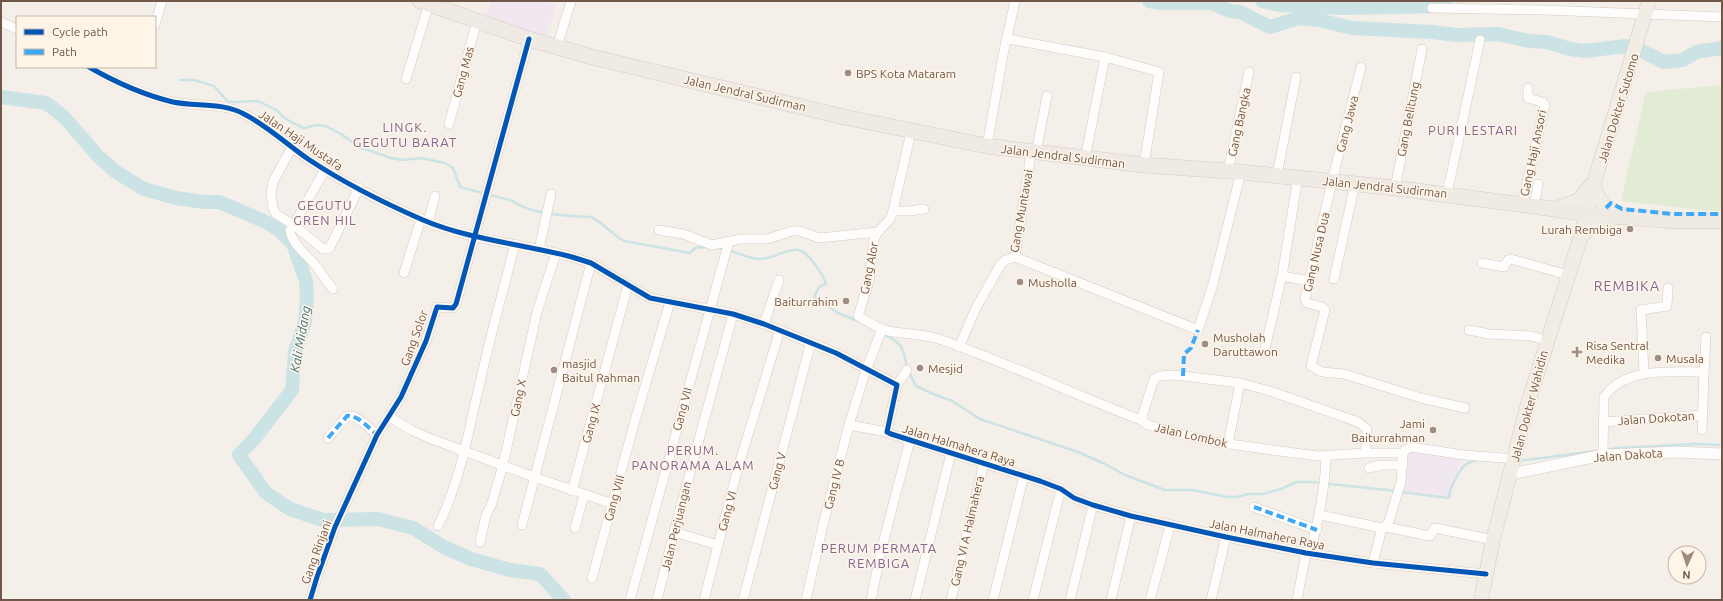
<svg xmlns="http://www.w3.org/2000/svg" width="1723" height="601" font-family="Ubuntu,sans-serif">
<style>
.education{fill:#f1e7f1}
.garden{fill:#e2ebd4}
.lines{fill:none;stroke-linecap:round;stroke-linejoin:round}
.stream{stroke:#cbe3e5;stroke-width:2.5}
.river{stroke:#cbe3e5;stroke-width:14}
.minor-casing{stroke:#d2cbc4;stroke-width:10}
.tertiary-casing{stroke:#d2cbc4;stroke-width:12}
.primary-casing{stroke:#d4cbc5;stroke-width:15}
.trunk-casing{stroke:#d4cbc5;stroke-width:16}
.minor{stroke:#fefdfc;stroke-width:9}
.tertiary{stroke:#fefdfc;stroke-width:11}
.primary{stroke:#f1ece4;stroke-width:14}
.trunk{stroke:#f0eae4;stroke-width:15}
.quiet{stroke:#3fa9f5;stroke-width:4;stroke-dasharray:8 4;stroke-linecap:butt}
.cycleway-casing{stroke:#fef5e8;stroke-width:8}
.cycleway{stroke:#0057b8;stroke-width:5}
.poi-dot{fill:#9f8c82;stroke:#fef5e8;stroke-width:1.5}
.labels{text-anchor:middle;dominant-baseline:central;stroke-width:3;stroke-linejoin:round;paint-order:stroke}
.street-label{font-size:12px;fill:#71574a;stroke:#fef5e8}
.poi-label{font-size:12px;fill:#71574a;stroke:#fef5e8;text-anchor:start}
.neighbourhood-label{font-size:13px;letter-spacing:1px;fill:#836694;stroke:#fef5e8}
.water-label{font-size:13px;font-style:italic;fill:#43757c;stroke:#fef5e8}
.quarter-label{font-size:14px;letter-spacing:1px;fill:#836694;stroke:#fef5e8}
</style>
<rect width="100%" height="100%" fill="#f5efe9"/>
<g class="education">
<polygon points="491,1 546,1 557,5 546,36 486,17"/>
<polygon points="1413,444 1462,453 1451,496 1401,493 1405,455"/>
</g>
<polygon class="garden" points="1722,85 1722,211 1710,211 1621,201 1646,92"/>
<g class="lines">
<g class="stream">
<path d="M180,80h14l20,6 13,15 7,1 24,-1 20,10 5,6 10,6 11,5 13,-3 9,1 15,8 18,13 32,11 11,2 19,-2 24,5 8,5 7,19 53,14c18,14 55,15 78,16 13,6 20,17 33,24l66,12 5,-5 11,-1"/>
<path d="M719,248c14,1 26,11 41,11 25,-1 34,-23 54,4 5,7 10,13 12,21l-7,3 -5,10 24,16 20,8"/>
<path d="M885,335c18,8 19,15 22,33"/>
<polyline points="909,372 916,386 931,393 952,401 980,419 1078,452 1105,464 1125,475 1165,490 1192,490 1227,497 1237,497 1248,494 1263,494 1281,489 1297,482 1312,482 1396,491"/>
<polyline points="1518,461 1619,448 1695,444 1722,445"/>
<path d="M1401,492l48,6c1,-9 2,-10 6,-18 6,-12 9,-18 24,-20"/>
</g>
<g class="river">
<polyline points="1149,1 1160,3 1212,3 1230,11 1240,12 1270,27 1299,18 1319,20 1352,28 1432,32 1456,35 1498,34 1529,41 1547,42 1570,49 1585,51 1626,46 1640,50 1664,62 1683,60 1696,52 1722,48"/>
<polyline points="1262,1 1280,5 1342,8 1446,6"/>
<polyline points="1,97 46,103 64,117 98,156 116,172 144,189 176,198 204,202 219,202 264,221 279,230 293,244 306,281 307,298 305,322 295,352 292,390 255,438 239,455 266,493 290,509 323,520 378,519 413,528 444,547 471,559 510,570 540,574 564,600"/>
</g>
<g class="minor-casing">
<g id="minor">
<polyline points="1432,8 1545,10 1722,17"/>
<polyline points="1,22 17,29"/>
<polyline points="155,25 162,1"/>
<polyline points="1008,39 1105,57 1085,159"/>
<polyline points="557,47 571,1"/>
<polyline points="1105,57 1159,72 1144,165"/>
<path d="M89,67c26,15 55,28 84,35 24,5 49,0 71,12 22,11 44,31 64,45 36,24 76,44 115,61 47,20 100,24 149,37l19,6 59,35 83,16 31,10 72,29 61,32 -10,47 4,2 149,47 21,8 13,9 19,7 38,11 95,21 80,16 67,10 113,11"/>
<polyline points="1361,67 1332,181 1305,299 1307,303 1322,307 1325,310 1311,366 1322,372 1344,374 1421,398 1465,408"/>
<polyline points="406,79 429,4"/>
<polyline points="449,124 477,21"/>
<path d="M911,132l-18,79 -3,8 -12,13 -4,7 -5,42 -11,35c9,5 20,13 30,15 17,3 34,3 51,8 69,24 134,55 202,81l7,5 13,4 53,13 103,14 48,-3h38l2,-3 6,-3 53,8 51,4"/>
<polyline points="987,146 1003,55 1015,1"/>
<polyline points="292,147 273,182 271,194 273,208 276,214 294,225 323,249 328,249 330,247 359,188"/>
<polyline points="1036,153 1047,96"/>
<path d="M325,170l-35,61c2,13 18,25 26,35 6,8 11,16 17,23"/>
<polyline points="1228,171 1249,72"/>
<polyline points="1277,175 1296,77"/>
<polyline points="1395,188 1422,49"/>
<polyline points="1447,194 1480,40"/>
<polyline points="1522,204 1545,105 1542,102 1528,98 1528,88"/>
<polyline points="1534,206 1538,184"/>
<polyline points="893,211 909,211 924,209"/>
<polyline points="428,222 435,196"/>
<polyline points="659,230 683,234 712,245 741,239 767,239 792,231 800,231 819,238 878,232"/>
<polyline points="539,249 551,194"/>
<polyline points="1015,257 1198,330 1213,284 1241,172"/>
<polyline points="1015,257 1031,153"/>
<polyline points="1482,263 1504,267 1508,260 1511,259 1568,275"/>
<polyline points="404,273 421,219"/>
<polyline points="1282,276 1309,281"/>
<polyline points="1334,279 1355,184"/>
<polyline points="764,324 779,280"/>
<polyline points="1469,330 1489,334 1531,336 1548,341"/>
<polyline points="959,347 976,308 1001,264 1006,260 1015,257"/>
<polyline points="1264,353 1282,276 1298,177"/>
<polyline points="1704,372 1706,337"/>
<polyline points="1644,373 1641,310 1667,306 1668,288"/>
<polyline points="897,385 907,370"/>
<polyline points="389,417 413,431 429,438 534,477 613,504"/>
<polyline points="1141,420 1154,379 1159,376 1175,375 1240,383 1270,391 1358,422 1367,429 1367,438 1365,453"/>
<polyline points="1603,422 1702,415"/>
<polyline points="849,425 887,432"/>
<path d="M328,438l19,-22c10,-2 23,13 30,19"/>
<polyline points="1228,444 1240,383"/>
<path d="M1603,455l1,-58c22,-31 67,-25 100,-25l-2,58"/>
<polyline points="1369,468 1382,465 1403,465"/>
<polyline points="572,491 628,285"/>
<polyline points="1254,507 1317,530"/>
<polyline points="1320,515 1382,528 1373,563"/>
<polyline points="522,525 591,263"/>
<path d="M438,526c24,-48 31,-100 44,-152 10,-44 22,-87 33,-130"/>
<polyline points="1386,527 1430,536 1435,528 1493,540"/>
<polyline points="575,528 584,495"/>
<polyline points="1382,528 1385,528 1389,521 1401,482 1403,453"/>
<polyline points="674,532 718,545"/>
<polyline points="480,542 486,515 491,506 503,465 537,312 556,253"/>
<path d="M1310,553c8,-32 15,-63 16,-96"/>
<polyline points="592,578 636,417 670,302"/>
<polyline points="310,600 317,577 335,527 377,435 401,397 426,341 437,307 453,308 456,304 529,39"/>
<polyline points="630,600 729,241"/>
<polyline points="657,600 674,532 733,314"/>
<polyline points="704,600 737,471 780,330"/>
<polyline points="743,600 811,342"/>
<polyline points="806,600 823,525 849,425 866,370 882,329"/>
<polyline points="871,600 881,551 910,440"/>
<polyline points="915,600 951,453"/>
<polyline points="951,600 984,463"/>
<polyline points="993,600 1024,475"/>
<polyline points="1033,600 1061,489"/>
<polyline points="1070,600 1093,505"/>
<polyline points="1111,600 1131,516"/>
<polyline points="1150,600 1170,526"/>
<polyline points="1211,600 1226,537"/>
<polyline points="1297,600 1306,553"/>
</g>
</g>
<g class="tertiary-casing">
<polyline id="tertiary" points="1511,474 1603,455 1677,452 1722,454"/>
</g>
<g class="primary-casing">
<g id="primary">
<path d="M1594,186c4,15 12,23 26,31"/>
<polyline points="1554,209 1579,200 1591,185"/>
<polyline points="1581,236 1591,228 1616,217"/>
<polyline points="1481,600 1493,540 1528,403 1581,236 1595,179 1649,1"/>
</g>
</g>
<g class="trunk-casing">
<polyline id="trunk" points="420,1 529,39 592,57 844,117 987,146 1144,165 1241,172 1395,188 1554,209 1586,214 1676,221 1722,221"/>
</g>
<use href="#minor" class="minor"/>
<use href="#tertiary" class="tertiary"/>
<use href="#primary" class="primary"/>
<use href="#trunk" class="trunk"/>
<g class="quiet">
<polyline points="1606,208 1611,203 1622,209 1673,214 1722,214"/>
<polyline points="1183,376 1184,354 1191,348 1198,330"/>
<path d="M328,438l19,-22c10,-2 23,13 30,19"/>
<polyline points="1254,507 1317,530"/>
</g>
<g class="cycleway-casing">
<g id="cycleway">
<path d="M89,67c26,15 55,28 84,35 24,5 49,0 71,12 22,11 44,31 64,45 36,24 76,44 115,61 47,20 100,24 149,37l19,6 59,35 83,16 31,10 72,29 61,32 -10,47 4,2 149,47 21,8 13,9 19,7 38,11 95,21 80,16 67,10 113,11"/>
<polyline points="310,600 317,577 335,527 377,435 401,397 426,341 437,307 453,308 456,304 529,39"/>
</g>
</g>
<use href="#cycleway" class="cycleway"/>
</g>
<g class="poi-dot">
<circle cx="848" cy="73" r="4"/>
<circle cx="1630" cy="229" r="4"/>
<circle cx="1020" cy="282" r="4"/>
<circle cx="846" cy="301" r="4"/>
<circle cx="1205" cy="344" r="4"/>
<path d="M1575 346h4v4h4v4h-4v4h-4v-4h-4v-4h4z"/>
<circle cx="1658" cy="358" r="4"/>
<circle cx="920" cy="368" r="4"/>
<circle cx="554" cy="370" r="4"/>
<circle cx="1433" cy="430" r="4"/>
</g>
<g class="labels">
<g class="street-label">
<text transform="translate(463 72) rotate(-75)">Gang Mas</text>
<text transform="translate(745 93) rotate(13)">Jalan Jendral Sudirman</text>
<text transform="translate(1618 108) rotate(-73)">Jalan Dokter Sutomo</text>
<text transform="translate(1408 119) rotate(-79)">Gang Belitung</text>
<text transform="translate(1239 122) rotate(-78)">Gang Bangka</text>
<text transform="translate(1347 124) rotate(-76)">Gang Jawa</text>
<text transform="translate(301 140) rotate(34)">Jalan Haji Mustafa</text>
<text transform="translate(1533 153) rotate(-78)">Gang Haji Ansori</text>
<text transform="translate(1063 156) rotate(7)">Jalan Jendral Sudirman</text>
<text transform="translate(1385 187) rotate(6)">Jalan Jendral Sudirman</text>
<text transform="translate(1021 211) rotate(-80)">Gang Muntawai</text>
<text transform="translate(1316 252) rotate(-77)">Gang Nusa Dua</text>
<text transform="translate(869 268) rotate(-79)">Gang Alor</text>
<text transform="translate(414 338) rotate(-70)">Gang Solor</text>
<text transform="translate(518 398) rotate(-78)">Gang X</text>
<text transform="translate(1529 406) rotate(-75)">Jalan Dokter Wahidin</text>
<text transform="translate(682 409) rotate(-75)">Gang VII</text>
<text transform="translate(1656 418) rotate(-4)">Jalan Dokotan</text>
<text transform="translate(591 423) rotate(-75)">Gang IX</text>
<text transform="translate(1191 435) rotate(13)">Jalan Lombok</text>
<text transform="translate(959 445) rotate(17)">Jalan Halmahera Raya</text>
<text transform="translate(1628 455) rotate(-4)">Jalan Dakota</text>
<text transform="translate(777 471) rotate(-75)">Gang V</text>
<text transform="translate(834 484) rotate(-76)">Gang IV B</text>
<text transform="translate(614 498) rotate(-75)">Gang VIII</text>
<text transform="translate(727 511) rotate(-75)">Gang VI</text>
<text transform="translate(676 526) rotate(-76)">Jalan Perjuangan</text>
<text transform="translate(967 531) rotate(-77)">Gang VI A Halmahera</text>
<text transform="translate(1267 534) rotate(11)">Jalan Halmahera Raya</text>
<text transform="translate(316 552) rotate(-70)">Gang Rinjani</text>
</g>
<g class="poi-label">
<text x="856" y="73">BPS Kota Mataram</text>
<text x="1622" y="229" text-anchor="end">Lurah Rembiga</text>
<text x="1028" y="282">Musholla</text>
<text x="838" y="301" text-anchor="end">Baiturrahim</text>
<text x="1213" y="337">Musholah<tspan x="1213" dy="14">Daruttawon</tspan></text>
<text x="1586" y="345">Risa Sentral<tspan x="1586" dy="14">Medika</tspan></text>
<text x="1666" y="358">Musala</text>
<text x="562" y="363">masjid<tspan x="562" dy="14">Baitul Rahman</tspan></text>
<text x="928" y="368">Mesjid</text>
<text x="1425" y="423" text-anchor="end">Jami<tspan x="1425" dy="14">Baiturrahman</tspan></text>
</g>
<g class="neighbourhood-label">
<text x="405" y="127">LINGK.<tspan x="405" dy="15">GEGUTU BARAT</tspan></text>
<text x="1473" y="130">PURI LESTARI</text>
<text x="325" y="205">GEGUTU<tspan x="325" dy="15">GREN HIL</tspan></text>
<text x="693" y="450">PERUM.<tspan x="693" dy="15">PANORAMA ALAM</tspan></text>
<text x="879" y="548">PERUM PERMATA<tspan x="879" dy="15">REMBIGA</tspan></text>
</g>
<g class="water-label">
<text transform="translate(300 339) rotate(-80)">Kali Midang</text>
</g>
<g class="quarter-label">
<text x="1627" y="286">REMBIKA</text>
</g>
</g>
<rect width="1723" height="601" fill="none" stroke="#71574a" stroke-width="4"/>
<rect x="16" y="16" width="140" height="52" fill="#fef5e8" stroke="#c6b6a9"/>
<rect x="24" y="29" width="20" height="6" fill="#0057b8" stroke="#c6b6a9"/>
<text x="52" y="36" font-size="12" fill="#71574a">Cycle path</text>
<rect x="24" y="49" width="20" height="6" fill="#3fa9f5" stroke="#c6b6a9"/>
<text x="52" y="56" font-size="12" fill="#71574a">Path</text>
<g transform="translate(1687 565) rotate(183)"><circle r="19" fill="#fef5e8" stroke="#c6b6a9"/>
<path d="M0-3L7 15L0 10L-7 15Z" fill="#9f8c82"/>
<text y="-6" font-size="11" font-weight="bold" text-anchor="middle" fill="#71574a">N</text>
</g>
</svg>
